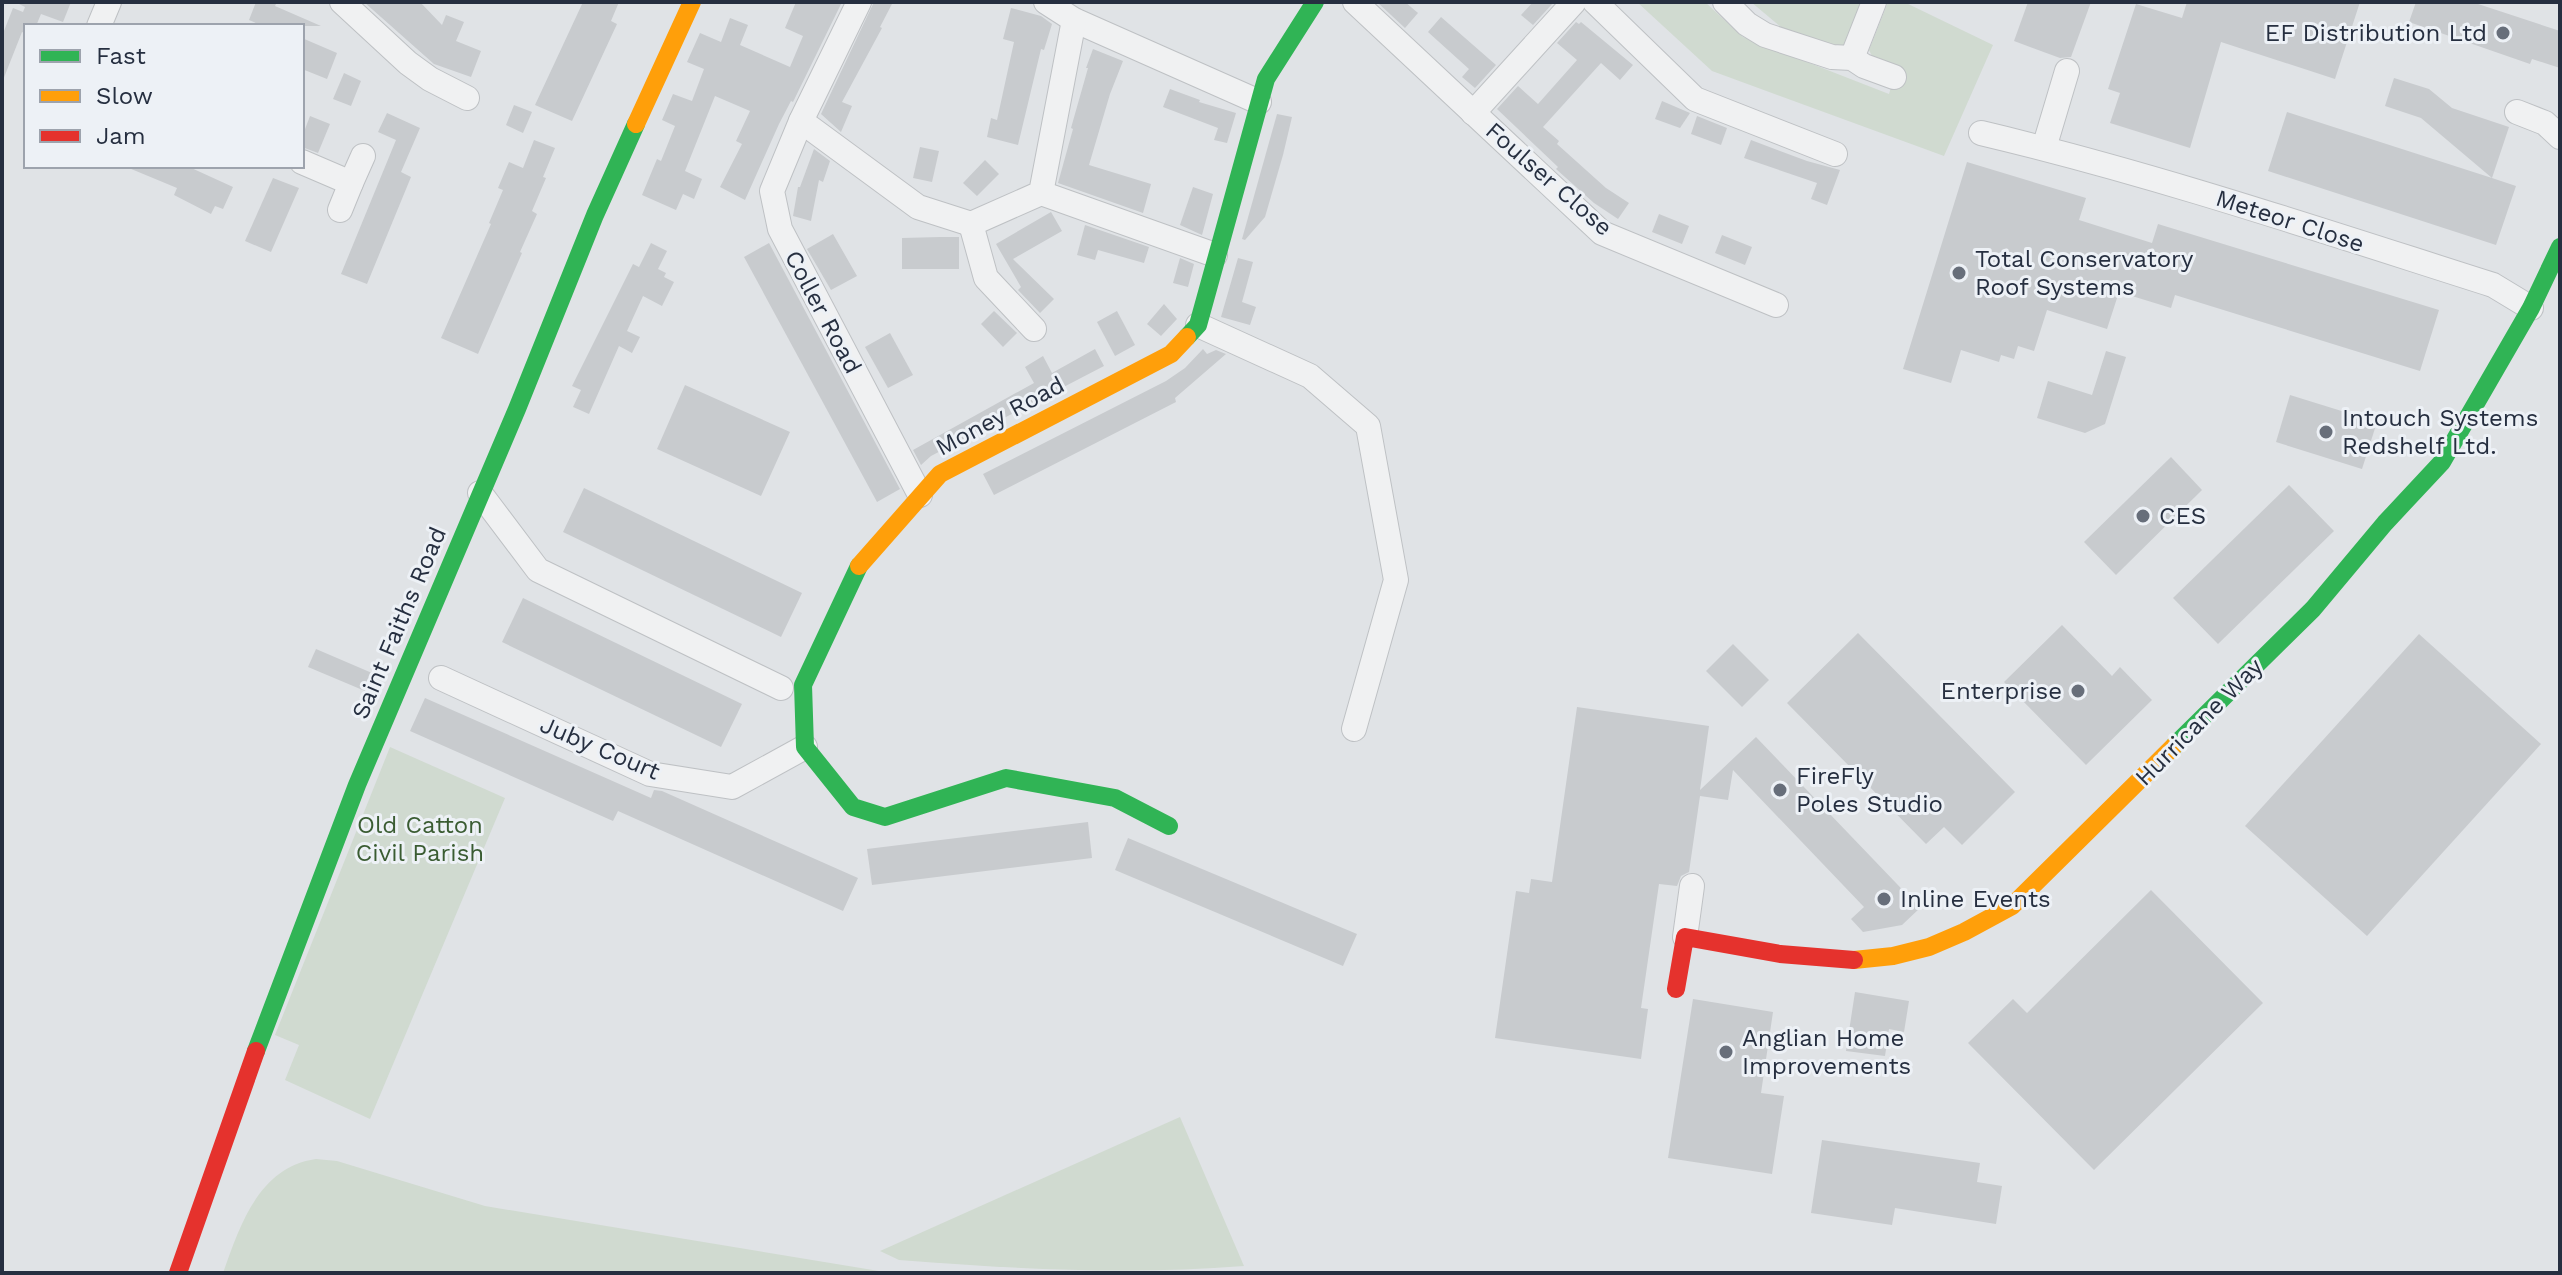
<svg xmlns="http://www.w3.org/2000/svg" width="2562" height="1275" font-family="'Work Sans',sans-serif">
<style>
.green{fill:#d0dad0}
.building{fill:#c8cbce}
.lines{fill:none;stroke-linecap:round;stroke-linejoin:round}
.street-casing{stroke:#bec1c4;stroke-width:26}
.street{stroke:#f0f1f2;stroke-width:24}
.fast{stroke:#30b455;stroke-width:18}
.slow{stroke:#ff9f0a;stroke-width:18}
.jam{stroke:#e5322d;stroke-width:18}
.poi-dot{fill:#676e7a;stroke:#edf1f6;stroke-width:3}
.labels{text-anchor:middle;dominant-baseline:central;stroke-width:6;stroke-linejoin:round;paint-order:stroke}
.poi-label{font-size:24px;fill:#262f40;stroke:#edf1f6;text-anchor:start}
.street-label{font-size:24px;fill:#262f40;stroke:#edf1f6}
.park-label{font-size:24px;fill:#3a5c32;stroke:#edf1f6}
</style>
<rect width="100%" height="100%" fill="#e0e3e6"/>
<g class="green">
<polygon points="1637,2 1705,2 1743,37 1889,94 1894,77 1877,66 1869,50 1888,2 1904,2 1993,45 1944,156 1712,71"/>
<polygon points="1751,2 1870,2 1855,46 1800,43"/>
<polygon points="390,747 505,798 370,1119 285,1080 299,1045 275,1035"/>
<path d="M1180,1117l64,149c-115,9 -229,3 -345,-6l-19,-9z"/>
<path d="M316,1159l21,2 148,45 406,67h-668c17,-48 36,-106 93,-114z"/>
</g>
<g class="building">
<polygon points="15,2 71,2 63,22 41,14 36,26 26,26 26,34 22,32 3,80 2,36 13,8 23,12 25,7"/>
<polygon points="256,2 277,2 275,6 321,26 263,26 249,20"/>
<polygon points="364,2 420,2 442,25 446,15 464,22 456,41 481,51 471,77 434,64"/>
<polygon points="583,2 619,2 611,21 617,24 572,121 535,105"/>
<polygon points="796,2 842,2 793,102 791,101 779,124 745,200 720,187 742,144 736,141 750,111 715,96 685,171 702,179 694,199 683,194 676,210 642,195 657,159 661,161 675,126 662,120 673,94 692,101 704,69 687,62 700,33 721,42 730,18 748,25 740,45 790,67 803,36 785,28"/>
<polygon points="874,2 893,2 880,27 882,28 842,102 852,106 841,132 821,114"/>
<polygon points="1377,2 1405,2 1418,13 1405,28"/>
<polygon points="1533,2 1554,2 1533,25 1521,15"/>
<polygon points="2028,2 2091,2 2071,57 2060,58 2014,41"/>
<polygon points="2187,2 2360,2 2335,79 2221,42 2190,148 2110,123 2120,93 2108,89 2136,4 2182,18"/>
<polygon points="2416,2 2472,2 2560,31 2560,68 2532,59 2530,64 2409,22"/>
<polygon points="1011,8 1041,16 1052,24 1044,50 1041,49 1018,145 987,137 991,118 997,120 1014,42 1003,39"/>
<polygon points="1441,17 1496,65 1475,88 1462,77 1469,69 1428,32"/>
<polygon points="1576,22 1579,24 1581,22 1633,65 1620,80 1601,63 1543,127 1559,141 1557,144 1606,188 1629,203 1618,219 1594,203 1556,169 1558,167 1497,109 1518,86 1538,104 1577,60 1557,43"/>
<polygon points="302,38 337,53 327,79 302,69"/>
<polygon points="1093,49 1123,61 1110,94 1089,165 1151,184 1143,213 1058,183 1073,129 1071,128 1088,68 1086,68"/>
<polygon points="344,73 361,81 351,106 333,99"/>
<polygon points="2394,78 2429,89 2452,108 2509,127 2492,178 2516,186 2496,245 2268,171 2287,112 2492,178 2421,118 2385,106"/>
<polygon points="1170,89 1200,100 1199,102 1236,113 1227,143 1214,140 1218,128 1163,107"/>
<polygon points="1662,101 1690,113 1680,128 1655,119"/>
<polygon points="514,105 532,112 523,133 506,125"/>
<polygon points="387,113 420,128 401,172 411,177 367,284 341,274 396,140 378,132"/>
<polygon points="1277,114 1292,117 1283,155 1265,217 1245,240 1242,239"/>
<polygon points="310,116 330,124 318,153 302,147 302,137"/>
<polygon points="1697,116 1727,128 1721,145 1691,134"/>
<polygon points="534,140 555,148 543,177 546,178 532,211 537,214 520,252 522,253 478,354 441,338 491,224 489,223 503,190 498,188 509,162 523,168"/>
<polygon points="1751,140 1807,161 1840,170 1827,205 1811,199 1817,183 1744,158"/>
<polygon points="920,147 939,151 932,182 913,178"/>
<polygon points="814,149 830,161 823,182 819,180 811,221 793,216 798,187 800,187"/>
<polygon points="985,160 999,174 977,196 963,183"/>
<polygon points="1967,162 2086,198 2079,220 2152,243 2158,224 2439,310 2420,371 2175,295 2171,308 2119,292 2107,329 2047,310 2034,351 2018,346 2014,359 2001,355 1999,362 1961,350 1951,383 1903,369"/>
<polygon points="124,166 187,166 233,187 223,209 215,206 211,214 174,195 177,188"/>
<polygon points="273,178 299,188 271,252 245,241"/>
<polygon points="1193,187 1213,194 1202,235 1180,225"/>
<polygon points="1051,212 1062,231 1013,259 1054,299 1040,313 1018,290 1021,287 996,244"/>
<polygon points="1659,214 1689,226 1682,244 1652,232"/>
<polygon points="1085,225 1149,247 1144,263 1098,250 1095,260 1077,255"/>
<polygon points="833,234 857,276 831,290 807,249"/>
<polygon points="1722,235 1752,247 1745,265 1715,253"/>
<polygon points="940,237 959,237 959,269 902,269 902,238"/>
<polygon points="651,243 667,251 658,269 666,273 664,277 674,282 662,306 643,296 627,331 640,337 632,353 619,346 589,414 573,407 581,390 572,386 633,264 639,267"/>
<polygon points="769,243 900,489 877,502 744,257"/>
<polygon points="1180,258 1194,264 1188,287 1173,283"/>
<polygon points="1238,258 1253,262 1242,302 1256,307 1250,325 1221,317"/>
<polygon points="1164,304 1177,319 1161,336 1147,324"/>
<polygon points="994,311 1017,333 1003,347 981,324"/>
<polygon points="1117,311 1135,345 1115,356 1097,322"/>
<polygon points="890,333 913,375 888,388 865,347"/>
<polygon points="1095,349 1104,366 931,456 921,465 913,450 1034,383 1025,367 1043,356 1052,373"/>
<polygon points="1203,349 1207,354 1216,350 1226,354 1175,398 1176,402 994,495 983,474 1166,381 1185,368"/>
<polygon points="2106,351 2126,357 2105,424 2085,433 2037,418 2048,381 2092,395"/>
<polygon points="685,385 790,432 761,496 657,449"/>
<polygon points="2290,395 2377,422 2362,469 2276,442"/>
<polygon points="2171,457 2202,490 2116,575 2084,542"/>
<polygon points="2289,485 2334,531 2218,644 2173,598"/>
<polygon points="584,488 802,593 781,637 563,532"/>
<polygon points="523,598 742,704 721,747 502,642"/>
<polygon points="2062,625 2112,676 2120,667 2152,700 2086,765 2004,682"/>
<polygon points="1858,633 2015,792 1962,845 1944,827 1926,844 1787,703"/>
<polygon points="2419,634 2541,744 2367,936 2245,826"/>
<polygon points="1733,644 1769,680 1742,707 1706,671"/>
<polygon points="316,649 372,673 365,691 308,667"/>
<polygon points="425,698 651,798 654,790 662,791 858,878 843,911 618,811 613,821 410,731"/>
<polygon points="1577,707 1709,726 1700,790 1756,737 1920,908 1902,925 1863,932 1851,919 1864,907 1733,770 1728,800 1700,796 1689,872 1681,876 1677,886 1659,884 1641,1008 1648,1009 1641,1059 1495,1038 1516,891 1529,893 1531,879 1552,882"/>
<polygon points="1088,822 1092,858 872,885 867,849"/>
<polygon points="1128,838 1357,934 1343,966 1115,870"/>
<polygon points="2151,890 2263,1003 2094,1170 1968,1043 2013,999 2027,1013"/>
<polygon points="1855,992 1909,1001 1904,1032 1889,1029 1885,1056 1846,1051"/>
<polygon points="1693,999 1773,1012 1761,1093 1784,1096 1772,1174 1668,1158"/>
<polygon points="1822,1140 1980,1163 1977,1182 2002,1186 1996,1224 1895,1208 1892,1225 1811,1213"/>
</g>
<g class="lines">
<g class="street-casing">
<g id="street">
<polyline points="342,2 408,63 430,79 467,98"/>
<polyline points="859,2 801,121 772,191 780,229 920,495"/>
<polyline points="1046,2 1074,20 1259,102"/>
<polyline points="1355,2 1602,233 1776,305"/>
<polyline points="1595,2 1695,99 1835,154"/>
<polyline points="1725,2 1747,24 1765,35 1832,57 1852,58 1864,66 1894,77"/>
<polyline points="99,26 109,2"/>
<polyline points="1852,58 1874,2"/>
<polyline points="2517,112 2545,123 2560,137"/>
<polyline points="1473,113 1574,2"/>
<polyline points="801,121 918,207 971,224 1041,193 1074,20"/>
<path d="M1981,133c173,41 342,98 512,152l38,23"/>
<polyline points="2044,148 2067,71"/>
<polyline points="302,162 351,183 340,210"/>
<polyline points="351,183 363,156"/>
<polyline points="1041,193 1215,255"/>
<polyline points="971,224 986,278 1034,329"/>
<polyline points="1198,325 1310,376 1368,426 1396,580 1354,729"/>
<polyline points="480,493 538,570 781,688"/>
<polyline points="441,678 650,774 732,787 805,747"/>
<polyline points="1685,937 1692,886"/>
</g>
</g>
<use href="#street" class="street"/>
<g class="fast">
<polyline points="1187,337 1198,325 1266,79 1315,2"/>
<polyline points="859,566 803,685 805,747 853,807 885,817 1006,778 1115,798 1169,826"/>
<polyline points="2174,746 2313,609 2385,523 2442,462 2531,308 2560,247"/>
<polyline points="256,1051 357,785 517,409 595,215 636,124"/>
</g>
<g class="slow">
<polyline points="636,124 692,2"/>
<polyline points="859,566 940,474 1171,354 1187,337"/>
<polyline points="1854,960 1893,956 1929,947 1964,932 2012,906 2174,746"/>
</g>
<g class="jam">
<polyline points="1676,989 1685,937 1780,954 1854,960"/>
<polyline points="178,1273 256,1051"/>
</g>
</g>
<g class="poi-dot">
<circle cx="2503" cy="33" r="8"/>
<circle cx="1959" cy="273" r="8"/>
<circle cx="2326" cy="432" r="8"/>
<circle cx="2143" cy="516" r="8"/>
<circle cx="2078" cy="691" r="8"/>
<circle cx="1780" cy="790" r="8"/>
<circle cx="1884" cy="899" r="8"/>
<circle cx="1726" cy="1052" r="8"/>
</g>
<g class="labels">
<g class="poi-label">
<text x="2487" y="33" text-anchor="end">EF Distribution Ltd</text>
<text x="1975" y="259">Total Conservatory<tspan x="1975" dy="28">Roof Systems</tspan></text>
<text x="2342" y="418">Intouch Systems<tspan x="2342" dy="28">Redshelf Ltd.</tspan></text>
<text x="2159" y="516">CES</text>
<text x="2062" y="691" text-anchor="end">Enterprise</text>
<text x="1796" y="776">FireFly<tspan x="1796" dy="28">Poles Studio</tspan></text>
<text x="1900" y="899">Inline Events</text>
<text x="1742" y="1038">Anglian Home<tspan x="1742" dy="28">Improvements</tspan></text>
</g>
<g class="street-label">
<text transform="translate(1549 179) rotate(41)">Foulser Close</text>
<text transform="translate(2290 221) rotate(18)">Meteor Close</text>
<text transform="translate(823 312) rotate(62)">Coller Road</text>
<text transform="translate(1000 416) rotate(-28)">Money Road</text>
<text transform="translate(399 623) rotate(-67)">Saint Faiths Road</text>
<text transform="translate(2199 722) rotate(-45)">Hurricane Way</text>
<text transform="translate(600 748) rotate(23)">Juby Court</text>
</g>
<g class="park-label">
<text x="420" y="825">Old Catton<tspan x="420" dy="28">Civil Parish</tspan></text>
</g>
</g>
<rect width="2562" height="1275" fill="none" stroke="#262f40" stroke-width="8"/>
<rect x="24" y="24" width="280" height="144" fill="#edf1f6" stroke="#9da3ad" stroke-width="2"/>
<rect x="40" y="50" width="40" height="12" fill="#30b455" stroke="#9da3ad" stroke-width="2"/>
<text x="96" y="64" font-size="24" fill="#262f40">Fast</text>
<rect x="40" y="90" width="40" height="12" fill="#ff9f0a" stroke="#9da3ad" stroke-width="2"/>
<text x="96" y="104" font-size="24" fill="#262f40">Slow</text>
<rect x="40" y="130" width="40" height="12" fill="#e5322d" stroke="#9da3ad" stroke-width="2"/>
<text x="96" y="144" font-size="24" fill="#262f40">Jam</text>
</svg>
